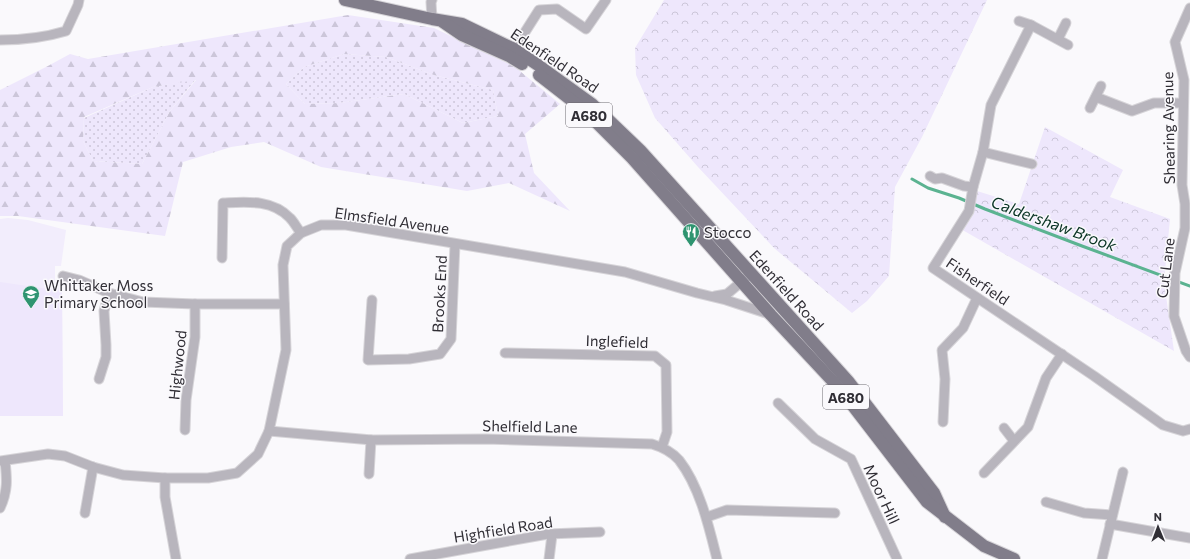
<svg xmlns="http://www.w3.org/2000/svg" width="1190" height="559" font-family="Commissioner,sans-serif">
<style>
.built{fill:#f2edfc}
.grass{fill:url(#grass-dots)}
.forest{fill:url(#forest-firs);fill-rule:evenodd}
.park{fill:url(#park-crowns)}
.pitch{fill:#eee7fc}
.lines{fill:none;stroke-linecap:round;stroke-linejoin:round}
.stream{stroke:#5bb391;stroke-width:3}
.minor-casing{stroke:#d6d4d8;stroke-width:11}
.primary-casing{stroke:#d6d4d8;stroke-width:14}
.minor{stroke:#b8b5bd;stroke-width:9}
.primary{stroke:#817d8a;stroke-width:12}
.labels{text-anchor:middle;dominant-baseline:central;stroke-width:3;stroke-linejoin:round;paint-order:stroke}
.shield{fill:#faf9fc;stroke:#6d6b71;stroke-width:1}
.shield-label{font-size:14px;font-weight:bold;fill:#302e35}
.street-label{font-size:15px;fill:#302e35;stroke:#faf9fc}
.poi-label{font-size:15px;fill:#302e35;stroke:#faf9fc;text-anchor:start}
.water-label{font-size:16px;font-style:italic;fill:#093324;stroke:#faf9fc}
</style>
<defs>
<pattern id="grass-dots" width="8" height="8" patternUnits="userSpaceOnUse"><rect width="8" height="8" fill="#eee7fc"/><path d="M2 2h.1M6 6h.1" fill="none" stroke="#ccc6d9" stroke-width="1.8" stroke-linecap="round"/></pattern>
<pattern id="forest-firs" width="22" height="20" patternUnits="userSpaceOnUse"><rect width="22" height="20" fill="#eee7fc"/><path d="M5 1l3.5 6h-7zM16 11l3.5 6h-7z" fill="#ccc6d9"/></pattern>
<pattern id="park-crowns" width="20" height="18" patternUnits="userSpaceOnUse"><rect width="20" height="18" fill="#eee7fc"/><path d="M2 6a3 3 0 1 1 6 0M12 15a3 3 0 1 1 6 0" fill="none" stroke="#ccc6d9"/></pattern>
</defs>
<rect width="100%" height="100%" fill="#faf9fc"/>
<polygon class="built" points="8,218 28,220 66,230 61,266 55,266 55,282 61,283 62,291 63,416 0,416 0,219"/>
<g class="grass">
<polygon points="344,54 386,57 434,75 493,90 498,116 463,123 404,94 339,103 305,104 286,84 304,67"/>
<polygon points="196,79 170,111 142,164 93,161 83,141 84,118 153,87"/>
</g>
<path class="forest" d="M348,15l86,13 81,39 45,37 -35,30 9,39 36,38 -61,-28 -42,8 -146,-24 -57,-25 -33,5 -48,15 -18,74 -147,-20h-18v-126l46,-23 24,-13 18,5zM344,54l42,3 48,18 59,15 5,26 -35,7 -59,-29 -65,9 -34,1 -19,-20 18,-17zM196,80l-26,31 -28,53 -49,-3 -10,-20 1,-24 69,-30z"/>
<g class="park">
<polygon points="664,0 987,0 922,137 895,187 889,276 867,301 852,313 774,248 698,167 655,118 636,75 635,48"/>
<polygon points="1045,127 1123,170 1110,197 1170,219 1164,282 1174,351 959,228 974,208 977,191 1019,204"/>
</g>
<polygon class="pitch" points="0,282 62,291 63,416 0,416"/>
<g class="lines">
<polyline class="stream" points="912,179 928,188 959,198 985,209 1082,246 1190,286"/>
<g class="minor-casing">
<g id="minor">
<polyline points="1190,8 1175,42 1184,80 1182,185 1185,204 1185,228 1175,273 1174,316 1186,351 1190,357"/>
<polyline points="432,19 431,2 432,0"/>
<polyline points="1019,21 1031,25"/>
<polyline points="1058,39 1066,23"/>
<path d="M0,40c24,0 43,-2 66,-9l12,-26 1,-5"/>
<polyline points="1068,45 1031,25 991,105 983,152 973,187 969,211 933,268 1094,376 1163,425 1183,431 1190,429"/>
<polyline points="511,54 539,10 557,9 586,29 606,0"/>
<polyline points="1096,97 1132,111 1154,103 1183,103"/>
<polyline points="1090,108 1101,86"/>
<polyline points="983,152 1032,164"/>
<polyline points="930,176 935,179 942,178 964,186 973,187"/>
<path d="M222,258l1,-55c23,-1 49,-4 67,15 4,4 7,10 11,15"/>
<polyline points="63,276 79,280 109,293 143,302 195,304 284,304"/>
<polyline points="715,296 727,294 746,278"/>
<polyline points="372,300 368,360 409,359 440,354 451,339 454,267 455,244"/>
<polyline points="505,353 655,356 666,365 667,432 662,447"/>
<polyline points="99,379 106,357 106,345 104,311 109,293"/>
<polyline points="778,403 815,439 851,459 897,559"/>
<polyline points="943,422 945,379 942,350 963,328 977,298"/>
<polyline points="1004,428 1014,441"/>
<polyline points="185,430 186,400 195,337 195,304"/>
<path d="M269,431l103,9 114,-1 166,5c10,3 20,8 27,16 21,27 30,67 38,99"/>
<polyline points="0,461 48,454 65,456 93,467 123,475 165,478 208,478 237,473 258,454 269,431 286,350 283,265 287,246 301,233 321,225 346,225 625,272 697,293 726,300 769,314"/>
<polyline points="984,473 1028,427 1046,378 1062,354"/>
<polyline points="369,474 371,440"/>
<polyline points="165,478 165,497 176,559"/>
<polyline points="1046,502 1084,513 1112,515"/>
<path d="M0,508c8,-17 7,-29 5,-47"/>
<polyline points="85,513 93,467"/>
<polyline points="707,517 727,510 835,513"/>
<polyline points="1110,524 1190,538"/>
<polyline points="410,559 548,534 600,532"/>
<polyline points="549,559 552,535"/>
<polyline points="1102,559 1123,472"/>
</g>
</g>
<g class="primary-casing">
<g id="primary">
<polyline points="345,0 432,19 462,24 514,49 538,65 592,104 640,150 848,381 934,493 945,517"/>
<polyline points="443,22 462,35 509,56 522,64"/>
<polyline points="539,75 584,110 632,158 771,315 840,389 927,502 984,546 1014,559"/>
</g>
</g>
<use href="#minor" class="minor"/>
<use href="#primary" class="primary"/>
</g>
<defs>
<g id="restaurant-pin" transform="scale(0.9)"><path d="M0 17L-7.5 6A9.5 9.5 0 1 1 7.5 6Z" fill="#2e9470" stroke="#faf9fc"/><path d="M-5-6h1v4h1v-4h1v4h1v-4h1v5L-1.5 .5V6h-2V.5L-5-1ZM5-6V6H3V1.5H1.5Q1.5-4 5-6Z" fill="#fff"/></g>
<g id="school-pin" transform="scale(0.9)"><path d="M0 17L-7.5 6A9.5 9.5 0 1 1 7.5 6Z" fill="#2e9470" stroke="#faf9fc"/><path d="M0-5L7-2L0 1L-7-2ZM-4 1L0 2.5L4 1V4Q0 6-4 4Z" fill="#fff"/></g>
</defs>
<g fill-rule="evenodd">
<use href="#restaurant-pin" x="691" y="232"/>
<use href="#school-pin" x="31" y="294"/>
</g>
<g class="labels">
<g class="shield">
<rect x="566" y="103" width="46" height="24" rx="3"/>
<rect x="823" y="385" width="46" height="24" rx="3"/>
</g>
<g class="shield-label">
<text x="589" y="115">A680</text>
<text x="846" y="397">A680</text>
</g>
<g class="street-label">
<text transform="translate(555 60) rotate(34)">Edenfield Road</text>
<text transform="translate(1168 128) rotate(-91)">Shearing Avenue</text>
<text transform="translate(392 220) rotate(8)">Elmsfield Avenue</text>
<text transform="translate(1165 268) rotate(-83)">Cut Lane</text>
<text transform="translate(978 281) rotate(34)">Fisherfield</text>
<text transform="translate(787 290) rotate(48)">Edenfield Road</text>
<text transform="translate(439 294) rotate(-87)">Brooks End</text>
<text transform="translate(617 341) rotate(2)">Inglefield</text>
<text transform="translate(177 365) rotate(-84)">Highwood</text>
<text transform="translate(530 426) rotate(1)">Shelfield Lane</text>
<text transform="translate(882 494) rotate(65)">Moor Hill</text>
<text transform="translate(503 529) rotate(-9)">Highfield Road</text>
</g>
<g class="poi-label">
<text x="704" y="232">Stocco</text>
<text x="44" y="285">Whittaker Moss<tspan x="44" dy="17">Primary School</tspan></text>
</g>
<g class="water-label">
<text transform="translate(1054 223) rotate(20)">Caldershaw Brook</text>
</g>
</g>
<g transform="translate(1158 527) rotate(359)" stroke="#faf9fc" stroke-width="3" paint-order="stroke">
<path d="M0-3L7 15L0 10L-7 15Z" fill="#302e35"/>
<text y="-6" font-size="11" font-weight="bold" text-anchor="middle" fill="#302e35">N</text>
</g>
</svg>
